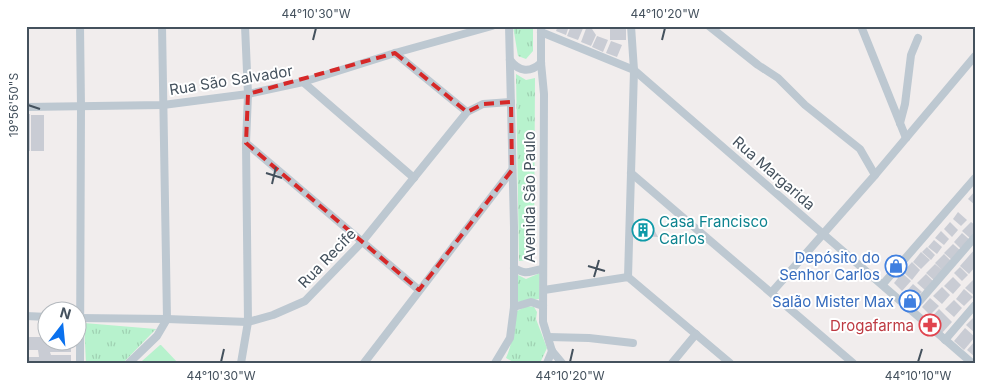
<svg xmlns="http://www.w3.org/2000/svg" width="1001" height="389" font-family="Inter,sans-serif">
<style>
.park{fill:url(#park-tufts)}
.pitch{fill:#b7f2cd}
.building{fill:#c9ccd4}
.lines{fill:none;stroke-linecap:round;stroke-linejoin:round}
.minor{stroke:#bdc8d1;stroke-width:8}
.marked{fill:none;stroke:#d62828;stroke-width:4;stroke-dasharray:10 6;stroke-linejoin:round}
.ticks{fill:none;stroke:#44515d;stroke-width:2}
.labels{text-anchor:middle;dominant-baseline:central;stroke-width:4;stroke-linejoin:round;paint-order:stroke}
.street-label{font-size:15px;fill:#44515d;stroke:#fff}
.culture-label{font-size:15px;fill:#0d838f;stroke:#fff;text-anchor:start}
.shop-label{font-size:15px;fill:#366cbe;stroke:#fff;text-anchor:end}
.health-label{font-size:15px;fill:#be3a42;stroke:#fff;text-anchor:end}
.neatline{fill:none;stroke:#44515d;stroke-width:2}
.ticks-label{font-size:12px;text-anchor:middle;fill:#44515d}
</style>
<defs>
<pattern id="park-tufts" width="24" height="20" patternUnits="userSpaceOnUse" patternTransform="scale(1.25)"><rect width="24" height="20" fill="#b7f2cd"/><path d="M3 7l-1-3M5 7V3M7 7l1-3M15 17l-1-3M17 17v-4M19 17l1-3" fill="none" stroke="#9fd1b2"/></pattern>
</defs>
<rect width="100%" height="100%" fill="#f1eded"/>
<g class="park">
<polygon points="513,26 533,26 533,51 526,59 518,56"/>
<polygon points="516,74 526,80 535,78 534,259 519,261"/>
<polygon points="540,273 539,299 516,302 516,274 526,279"/>
<path d="M527,306l7,1 3,5 -1,7 11,29 -7,15h-25l-9,-5c7,-16 8,-30 9,-46z"/>
<polygon points="84,323 156,329 123,363 86,363"/>
</g>
<polygon class="pitch" points="160,345 161,345 178,363 144,363 142,361"/>
<g class="building">
<polygon points="558,26 569,26 566,35 556,31"/>
<polygon points="571,26 584,26 578,40 567,36"/>
<polygon points="587,26 590,26 596,35 591,46 581,42"/>
<polygon points="626,26 626,40 610,40 610,27"/>
<polygon points="597,36 608,40 603,52 592,47"/>
<polygon points="611,41 622,45 617,57 606,53"/>
<rect x="26" y="114" width="4" height="37"/>
<rect x="31" y="115" width="13" height="36"/>
<polygon points="975,191 975,205 968,199"/>
<polygon points="958,212 967,220 961,226 953,219"/>
<polygon points="950,222 958,230 952,237 944,229"/>
<polygon points="971,222 975,225 975,235 971,239 962,231"/>
<polygon points="632,223 651,224 658,237 632,235"/>
<polygon points="941,231 949,239 944,245 935,238"/>
<polygon points="962,233 971,241 962,250 954,242"/>
<polygon points="934,240 942,247 937,254 928,247"/>
<polygon points="953,244 961,251 953,261 944,253"/>
<polygon points="927,247 935,255 931,260 922,252"/>
<polygon points="975,249 975,267 969,274 960,266"/>
<polygon points="921,252 930,260 921,269 913,262"/>
<polygon points="944,254 952,262 935,281 926,273 935,264 942,270 935,263"/>
<polygon points="912,262 920,270 912,280 903,272"/>
<polygon points="960,267 968,275 962,281 954,273"/>
<polygon points="902,273 911,281 902,291 894,283"/>
<polygon points="926,274 934,282 926,291 917,283"/>
<polygon points="953,277 961,285 953,294 944,286"/>
<polygon points="975,278 975,296 965,288"/>
<polygon points="913,284 922,292 913,301 905,293"/>
<polygon points="942,287 950,295 942,304 933,296"/>
<polygon points="964,289 973,297 964,306 956,299"/>
<polygon points="930,298 939,306 930,315 922,307"/>
<polygon points="954,300 962,308 954,317 945,309"/>
<polygon points="939,309 952,322 942,333 929,320"/>
<polygon points="975,316 975,333 966,325"/>
<polygon points="965,328 975,337 964,350 954,341"/>
<polygon points="26,337 48,337 48,342 71,342 71,352 50,352 51,355 71,355 71,363 26,363 26,357 39,357 38,350 26,350"/>
<polygon points="975,341 975,357 967,350"/>
</g>
<g class="lines">
<g class="minor">
<polyline points="80,26 81,107 80,363"/>
<polyline points="162,26 167,319"/>
<polyline points="541,26 541,63 544,94 543,322 552,351 562,363"/>
<polyline points="709,26 758,65 778,78 805,105 860,149 875,175"/>
<polyline points="861,26 906,138"/>
<polyline points="541,32 634,70 972,363"/>
<polyline points="395,53 467,112"/>
<path d="M510,60c9,12 20,13 31,3"/>
<polyline points="303,82 414,178"/>
<polyline points="26,107 163,105 248,94 303,82 395,53 492,26"/>
<polyline points="900,123 905,104 911,55 918,38"/>
<polyline points="246,143 419,290"/>
<polyline points="631,173 853,363"/>
<path d="M514,268c15,8 14,3 28,1"/>
<polyline points="628,277 634,70 631,26"/>
<polyline points="883,284 975,178"/>
<polyline points="544,290 628,277 730,363"/>
<polyline points="772,292 875,175 975,56"/>
<polyline points="514,307 531,302 543,306"/>
<polyline points="912,310 975,237"/>
<polyline points="26,316 48,317"/>
<polyline points="78,318 167,319 248,322 273,315 305,301 362,242 467,112 483,104 511,102"/>
<polyline points="548,337 589,338 633,343"/>
<polyline points="945,340 975,305"/>
<polyline points="129,363 157,336 167,319"/>
<polyline points="241,363 248,322 246,143 248,94 245,26"/>
<polyline points="364,363 512,170"/>
<polyline points="495,363 510,338 514,307 514,227 509,26"/>
<polyline points="547,363 552,351"/>
<polyline points="672,363 696,334"/>
</g>
</g>
<path class="marked" d="M395,53l72,59 16,-8 28,-2 1,68 -93,120 -173,-147 2,-49z"/>
<path class="ticks" d="M313,40l3,-12M662,40l3,-12M28,105l12,4M266,173l16,5M272,184l4,-17M588,266l17,5M594,277l5,-17M221,362l3,-13M570,362l3,-13M918,362l4,-13"/>
<defs>
<g id="building-ring" transform="scale(1.125)"><circle r="9.5" fill="#fff" stroke="#0f9aa8" stroke-width="1.5"/><path d="M-4-6H4V6H1V3H-1V6H-4ZM-2.5-4.3h1.7v1.8h-1.7ZM.8-4.3h1.7v1.8H.8ZM-2.5-1h1.7V.8h-1.7ZM.8-1h1.7V.8H.8Z" fill="#0f9aa8"/></g>
<g id="shop-ring" transform="scale(1.125)"><circle r="9.5" fill="#fff" stroke="#3f7fe0" stroke-width="1.5"/><path d="M-5-2.5h2.3a2.7 3.5 0 0 1 5.4 0H5L5.5 6h-11ZM-1.5-2.5h3a1.5 2.3 0 0 0-3 0Z" fill="#3f7fe0"/></g>
<g id="pharmacy-ring" transform="scale(1.125)"><circle r="9.5" fill="#fff" stroke="#e0444e" stroke-width="1.5"/><path d="M-2-6h4v4h4v4h-4v4h-4v-4h-4v-4h4Z" fill="#e0444e"/></g>
</defs>
<g fill-rule="evenodd">
<use href="#building-ring" x="643" y="230"/>
<use href="#shop-ring" x="896" y="266"/>
<use href="#shop-ring" x="910" y="301"/>
<use href="#pharmacy-ring" x="930" y="325"/>
</g>
<g class="labels">
<g class="street-label">
<text transform="translate(231 80) rotate(-9)">Rua São Salvador</text>
<text transform="translate(774 173) rotate(41)">Rua Margarida</text>
<text transform="translate(529 197) rotate(-90)">Avenida São Paulo</text>
<text transform="translate(327 258) rotate(-46)">Rua Recife</text>
</g>
<g class="culture-label">
<text x="659" y="221">Casa Francisco<tspan x="659" dy="17">Carlos</tspan></text>
</g>
<g class="shop-label">
<text x="880" y="257">Depósito do<tspan x="880" dy="17">Senhor Carlos</tspan></text>
<text x="894" y="301">Salão Mister Max</text>
</g>
<g class="health-label">
<text x="914" y="325">Drogafarma</text>
</g>
</g>
<rect width="1001" height="389" fill="none" stroke="#ffffff" stroke-width="55"/>
<g transform="translate(62 326) rotate(16)"><circle r="24" fill="#ffffff" stroke="#b4b9be"/>
<path d="M0-4L9 19L0 12L-9 19Z" fill="#0a71ee"/>
<text y="-8" font-size="14" font-weight="bold" text-anchor="middle" fill="#44515d">N</text>
</g>
<rect x="28" y="28" width="946" height="334" class="neatline"/>
<g class="ticks-label">
<text x="316" y="18">44°10'30"W</text>
<text x="665" y="18">44°10'20"W</text>
<text transform="translate(14 105) rotate(-90)" y="4">19°56'50"S</text>
<text x="221" y="380">44°10'30"W</text>
<text x="570" y="380">44°10'20"W</text>
<text x="918" y="380">44°10'10"W</text>
</g>
</svg>
